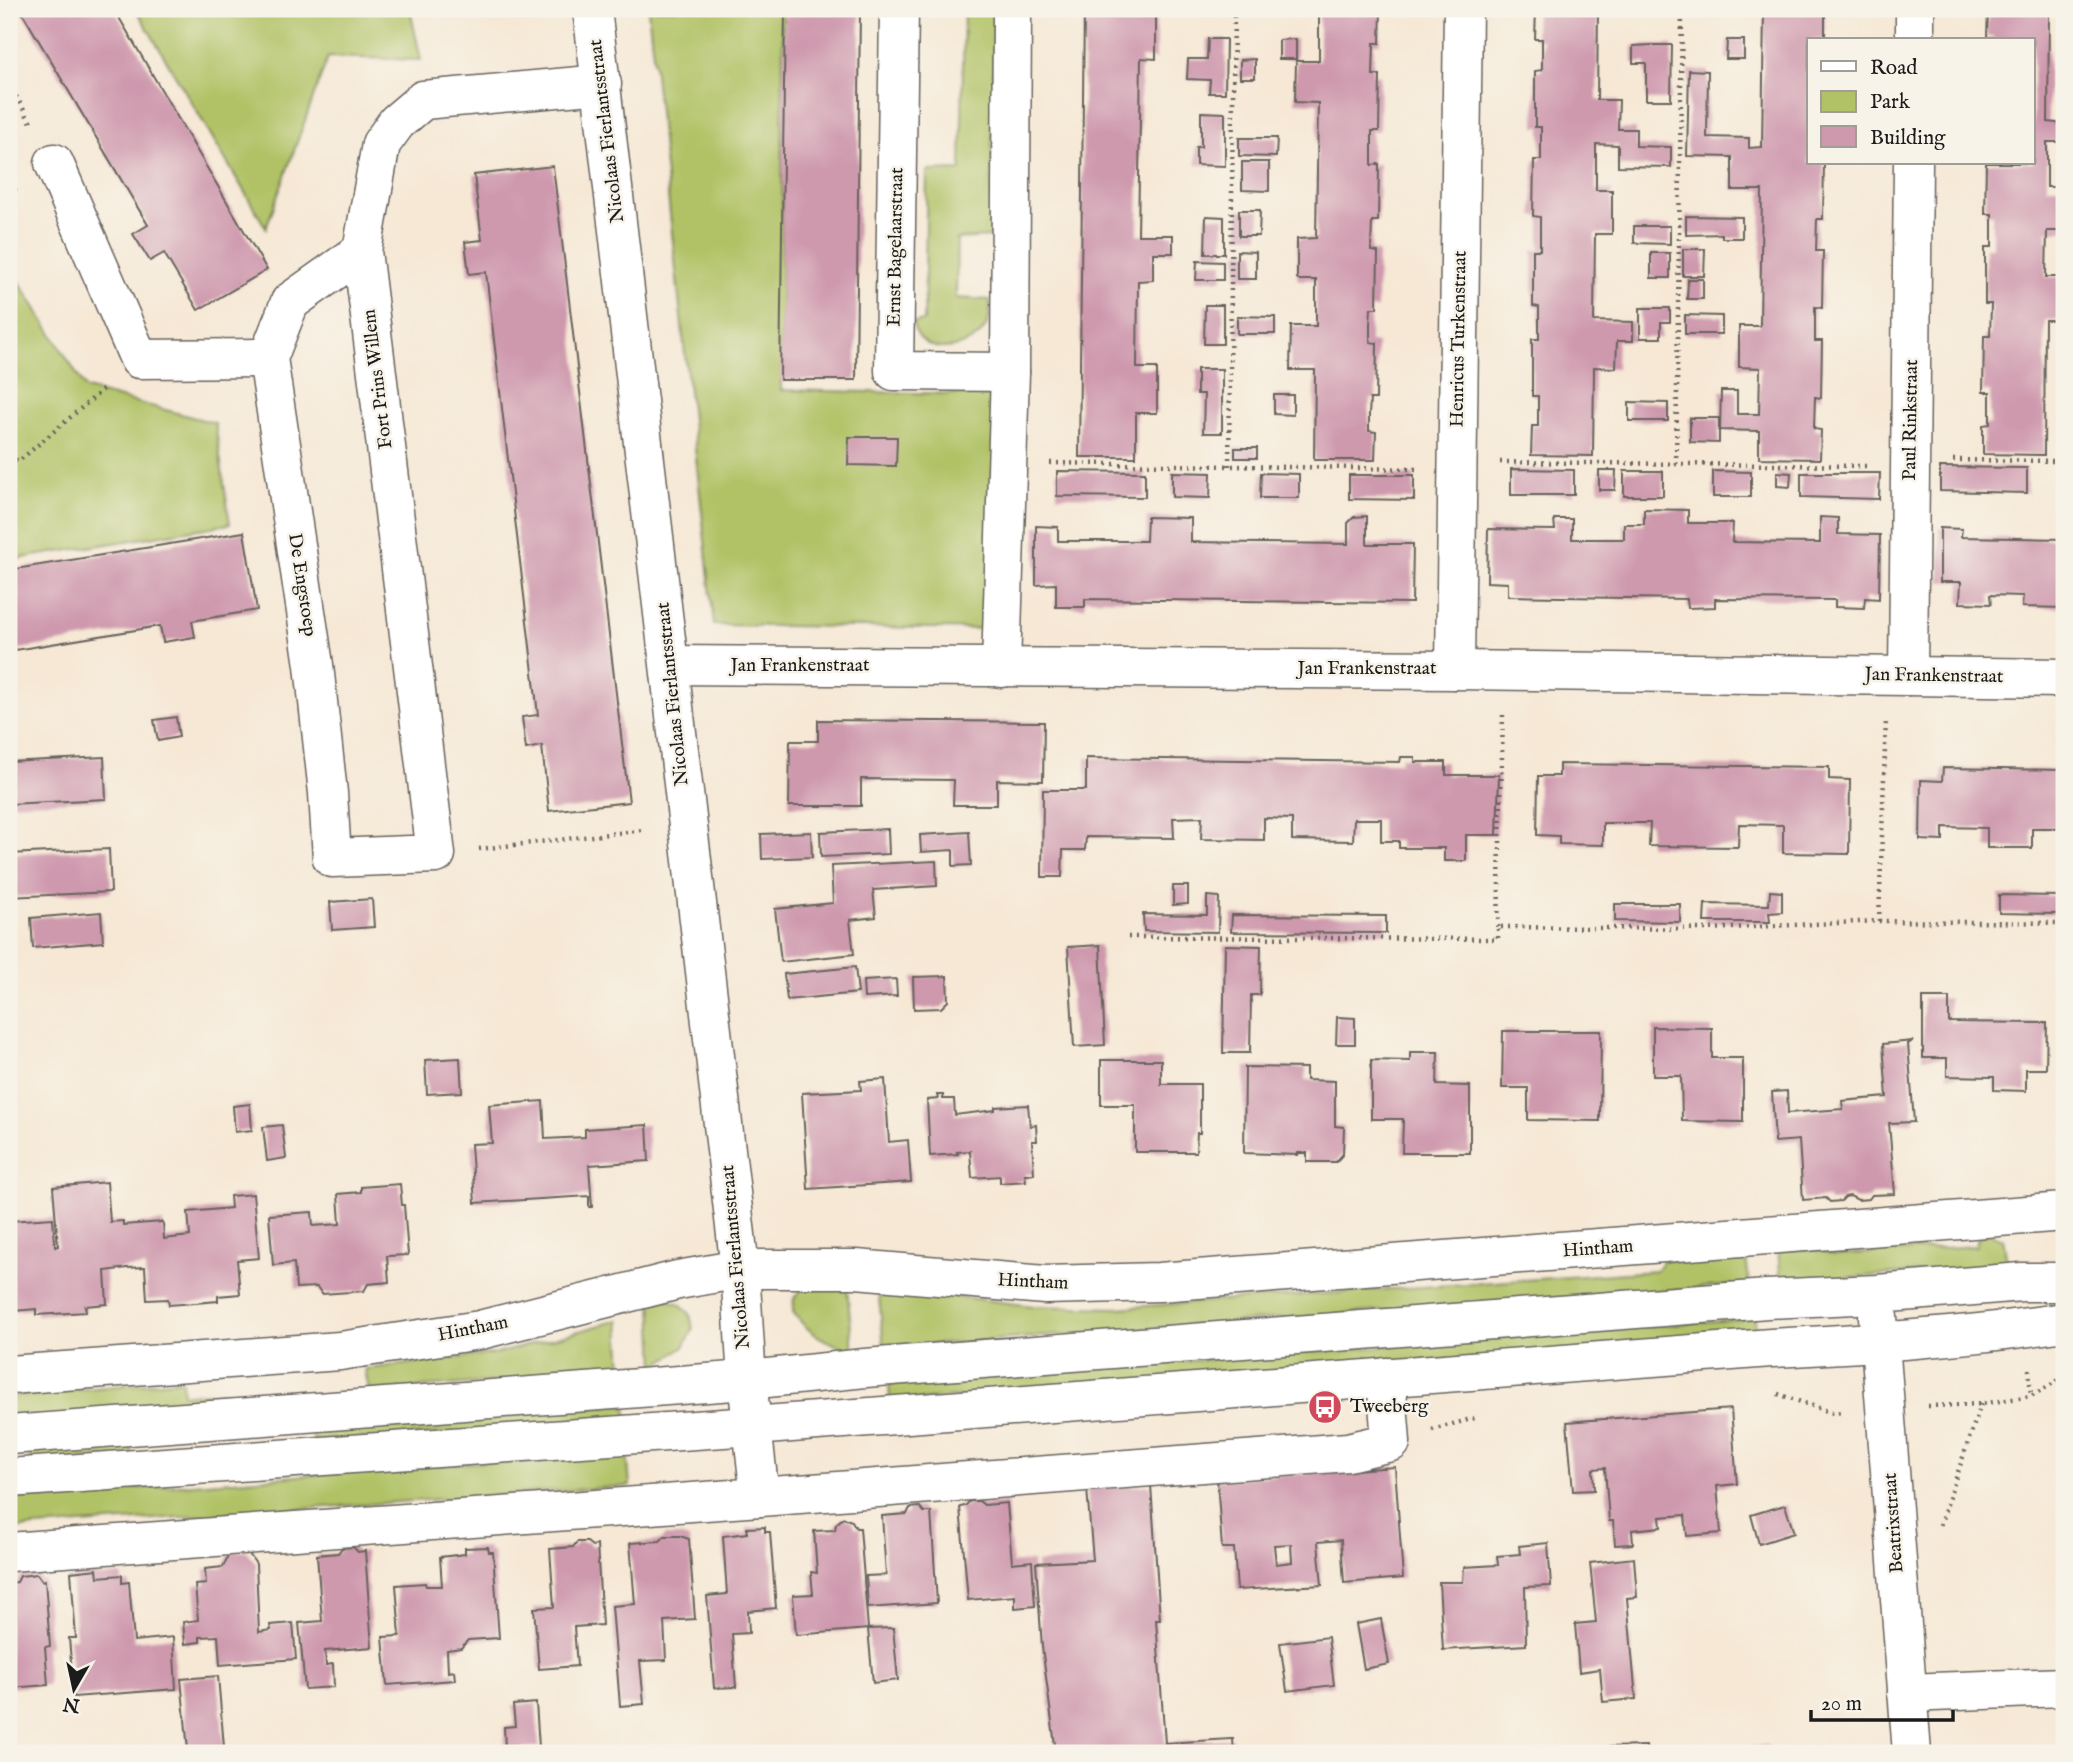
<svg xmlns="http://www.w3.org/2000/svg" width="2073" height="1762" font-family="'IM FELL English',serif">
<style>
.green{fill:#b1c266;stroke:#666f41;stroke-width:2}
.building{fill:#ce98ad;fill-rule:evenodd}
.lines{fill:none;stroke-linecap:round;stroke-linejoin:round}
.minor-casing{stroke:#68635d;stroke-width:41}
.path{stroke:#68635d;stroke-width:4.5;stroke-dasharray:2 5;stroke-linecap:butt}
.minor{stroke:#fff;stroke-width:38}
.labels{text-anchor:middle;dominant-baseline:central;stroke-width:5;stroke-linejoin:round;paint-order:stroke}
.street-label{font-size:19px;fill:#1c1c1c;stroke:#f7f3e8}
.poi-label{font-size:19px;fill:#1c1c1c;stroke:#f7f3e8;text-anchor:start}
</style>
<rect width="100%" height="100%" fill="#f7f3e8"/>
<filter id="ink" filterUnits="userSpaceOnUse"><feTurbulence type="fractalNoise" baseFrequency=".0143" numOctaves="2"/><feDisplacementMap in="SourceGraphic" scale="14" xChannelSelector="R" yChannelSelector="G"/><feConvolveMatrix kernelMatrix="1 2 1 2 8 2 1 2 1" color-interpolation-filters="sRGB"/></filter>
<filter id="wash" filterUnits="userSpaceOnUse"><feTurbulence type="fractalNoise" baseFrequency=".00686" numOctaves="4" result="noise"/><feDisplacementMap in="SourceGraphic" scale="28" xChannelSelector="R" yChannelSelector="G"/><feGaussianBlur stdDeviation="1.57" result="paint"/><feColorMatrix in="noise" values="0 0 0 0 0 0 0 0 0 0 0 0 0 0 0 0 0 1.4 0 .05"/><feComposite in="paint" operator="in"/></filter>
<g filter="url(#wash)">
<rect width="100%" height="100%" fill="#f6e8d5"/>
<g class="green">
<polygon points="136,9 410,9 421,60 328,57 266,228"/>
<polygon points="648,9 783,9 781,390 1003,395 999,629 714,625"/>
<path d="M964,9h30l-3,228 -34,2 -1,59 34,2c0,9 1,17 -4,26 -10,19 -45,30 -63,15 -6,-4 -8,-11 -11,-18l12,-2 3,-150 34,-1z"/>
<polygon points="9,265 86,389 215,423 230,524 9,560"/>
<polygon points="1989,1233 2003,1239 2008,1266 1781,1282 1778,1250 1815,1249 1834,1255 1976,1246 1978,1238"/>
<polygon points="1746,1255 1749,1284 884,1348 878,1287 1033,1306 1117,1308 1656,1271 1663,1260"/>
<path d="M847,1286l6,65c-27,-9 -44,-16 -60,-39l1,-14 9,-10z"/>
<polygon points="667,1299 680,1304 690,1314 693,1329 684,1347 655,1366 652,1303"/>
<polygon points="1755,1318 1756,1338 890,1402 889,1384"/>
<polygon points="619,1320 622,1372 369,1391 365,1369 499,1353"/>
<polygon points="182,1380 183,1394 226,1393 226,1405 9,1421 9,1396"/>
<polygon points="626,1404 628,1424 313,1441 313,1432 318,1427"/>
<polygon points="125,1442 131,1446 132,1455 30,1463 29,1454 34,1449"/>
<polygon points="627,1451 630,1486 9,1529 9,1498"/>
</g>
<g id="blocks">
<g class="building">
<polygon points="20,9 114,9 267,270 198,310 164,253 150,261 133,234 148,225"/>
<polygon points="785,9 860,9 856,380 780,380"/>
<polygon points="1084,9 1141,9 1141,13 1156,14 1156,59 1141,58 1138,235 1173,235 1173,253 1153,253 1153,280 1138,281 1137,368 1157,368 1157,413 1136,413 1136,457 1079,457"/>
<polygon points="1297,9 1381,9 1380,43 1374,43 1373,75 1380,75 1379,131 1372,131 1372,165 1379,164 1378,221 1372,221 1371,251 1378,252 1377,308 1371,308 1370,325 1370,342 1377,343 1376,399 1370,399 1369,415 1369,431 1376,432 1375,460 1314,460 1315,370 1290,370 1291,326 1316,326 1316,280 1299,280 1297,278 1297,239 1316,238 1318,103 1295,102 1296,61 1319,61 1319,13 1297,14"/>
<polygon points="1536,9 1598,9 1597,100 1619,100 1618,129 1636,129 1636,146 1671,147 1671,167 1618,166 1618,145 1596,144 1596,190 1612,190 1612,234 1595,234 1594,321 1633,322 1633,341 1617,341 1616,368 1594,367 1593,456 1531,455 1532,426 1538,426 1538,396 1532,396 1532,339 1539,339 1539,307 1533,306 1533,250 1540,250 1540,217 1533,216 1534,160 1541,160 1541,127 1535,127 1535,71 1542,70 1542,39 1535,39"/>
<polygon points="1764,9 1825,9 1825,40 1809,40 1809,163 1824,163 1823,219 1817,219 1816,251 1823,251 1822,308 1815,307 1815,341 1822,341 1821,398 1815,397 1814,429 1821,430 1820,459 1759,458 1759,431 1720,430 1721,391 1737,391 1737,414 1759,414 1760,368 1739,367 1739,326 1760,326 1762,190 1732,190 1732,157 1687,156 1689,70 1708,71 1707,137 1749,138 1749,148 1762,147"/>
<polygon points="1988,9 2049,9 2048,122 2064,124 2064,142 2047,142 2047,187 2064,187 2064,231 2047,231 2046,277 2064,277 2064,320 2045,320 2044,455 1983,454 1983,425 1990,424 1990,392 1983,392 1984,336 1990,336 1991,304 1985,304 1985,247 1992,247 1992,214 1985,214 1986,163 2033,163 2033,40 1994,40 1994,37 1987,37"/>
<polygon points="1208,39 1226,39 1225,93 1209,93 1210,80 1187,79 1188,59 1207,59"/>
<polygon points="1296,39 1296,59 1279,59 1279,40"/>
<polygon points="1727,40 1744,40 1744,59 1726,59"/>
<polygon points="1653,45 1672,45 1671,100 1646,100 1646,63 1633,63 1633,46"/>
<polygon points="1255,59 1255,78 1240,78 1240,60"/>
<polygon points="1201,112 1225,113 1225,166 1196,165 1196,147 1201,147"/>
<polygon points="1239,138 1277,138 1276,157 1239,156"/>
<polygon points="1242,162 1269,162 1269,191 1242,190"/>
<polygon points="553,166 629,802 549,811 542,746 526,749 522,717 538,715 486,272 469,274 465,242 482,240 474,175"/>
<polygon points="1239,210 1260,210 1259,236 1239,236"/>
<polygon points="1206,216 1224,217 1224,254 1205,254"/>
<polygon points="1686,216 1742,217 1742,238 1722,238 1722,234 1686,235"/>
<polygon points="1634,226 1670,226 1670,244 1634,243"/>
<polygon points="1683,249 1705,249 1704,276 1683,276"/>
<polygon points="1237,251 1256,252 1256,279 1237,279"/>
<rect x="1651" y="253" width="19" height="25"/>
<polygon points="1197,261 1223,262 1223,280 1196,280"/>
<polygon points="1688,279 1703,279 1703,299 1687,299"/>
<polygon points="1205,305 1223,305 1223,344 1204,344"/>
<polygon points="1640,308 1670,308 1670,322 1661,322 1661,338 1640,338"/>
<polygon points="1685,315 1722,316 1722,334 1685,334"/>
<polygon points="1237,316 1275,317 1275,334 1237,334"/>
<polygon points="1197,369 1222,369 1222,433 1203,433 1204,394 1197,394"/>
<polygon points="1274,395 1293,395 1293,415 1274,414"/>
<polygon points="1629,402 1668,403 1668,421 1629,421"/>
<polygon points="1690,418 1719,418 1719,443 1690,442"/>
<polygon points="849,437 897,437 896,466 848,465"/>
<rect x="1235" y="448" width="22" height="10"/>
<polygon points="1940,467 2027,468 2027,493 1940,491"/>
<polygon points="1511,469 1574,470 1574,495 1511,495"/>
<polygon points="1599,470 1616,470 1615,490 1599,490"/>
<polygon points="1057,471 1145,472 1145,497 1057,496"/>
<rect x="1624" y="471" width="39" height="25"/>
<polygon points="1713,471 1751,472 1751,497 1713,497"/>
<polygon points="1172,472 1211,473 1210,498 1172,497"/>
<polygon points="1777,472 1791,473 1790,487 1777,486"/>
<polygon points="1261,473 1299,474 1299,498 1260,498"/>
<polygon points="1801,473 1880,473 1879,499 1801,497"/>
<polygon points="1349,475 1414,475 1414,500 1349,499"/>
<polygon points="1644,509 1688,510 1688,523 1733,523 1732,542 1820,543 1820,517 1838,518 1838,534 1880,535 1879,599 1865,598 1864,608 1835,607 1835,600 1715,599 1715,607 1688,608 1687,599 1508,596 1508,583 1487,582 1488,529 1555,530 1554,519 1572,519 1572,539 1624,539 1624,524 1644,524"/>
<polygon points="1367,516 1367,544 1413,544 1412,603 1085,599 1085,607 1056,607 1056,584 1036,585 1036,526 1058,527 1058,541 1146,541 1147,517 1191,518 1191,542 1348,544 1348,523 1354,517"/>
<polygon points="1940,528 1962,529 1961,537 2064,539 2064,608 2022,607 2023,596 1990,595 1991,604 1960,603 1961,582 1940,582"/>
<polygon points="244,532 257,610 192,621 195,637 163,642 160,626 9,651 9,570"/>
<polygon points="176,717 179,737 158,741 154,720"/>
<polygon points="818,720 1044,722 1043,781 997,780 997,805 953,805 954,780 861,779 861,806 789,806 790,741 818,741"/>
<polygon points="104,757 106,799 9,804 9,762"/>
<polygon points="1401,757 1415,757 1415,762 1446,762 1446,775 1499,775 1497,835 1466,835 1466,861 1444,861 1444,848 1399,848 1399,841 1381,841 1381,819 1354,819 1353,841 1292,840 1292,819 1264,818 1264,840 1201,839 1202,817 1173,818 1174,838 1086,837 1085,850 1063,850 1062,877 1042,877 1043,790 1086,790 1086,758 1400,762"/>
<polygon points="1559,764 1829,767 1829,779 1850,780 1849,854 1783,853 1783,825 1739,824 1738,847 1649,846 1650,823 1603,823 1603,845 1559,844 1559,836 1537,835 1538,776 1559,776"/>
<polygon points="1943,768 2064,770 2064,828 2032,828 2032,848 1987,848 1987,828 1943,827 1943,841 1920,840 1921,780 1942,781"/>
<polygon points="888,829 889,854 821,857 820,832"/>
<polygon points="811,832 812,857 762,859 761,834"/>
<polygon points="969,832 971,865 953,866 953,850 921,852 920,835"/>
<polygon points="109,849 111,892 9,897 9,854"/>
<polygon points="936,861 937,886 873,890 876,917 850,920 854,954 781,962 775,909 833,903 831,866"/>
<polygon points="1173,886 1188,886 1188,904 1173,905"/>
<polygon points="1770,891 1782,892 1782,912 1769,913 1770,922 1704,922 1705,904 1769,905"/>
<polygon points="1999,895 2064,896 2064,914 1999,913"/>
<polygon points="1207,896 1219,897 1218,932 1144,931 1143,914 1207,915"/>
<polygon points="372,899 374,927 332,930 330,902"/>
<polygon points="1615,904 1680,904 1680,922 1615,921"/>
<polygon points="101,912 103,942 33,948 31,918"/>
<polygon points="1232,915 1386,916 1386,933 1231,932"/>
<polygon points="2059,928 2064,928 2064,948 2058,947"/>
<polygon points="1100,945 1105,1045 1074,1047 1068,947"/>
<polygon points="1225,945 1261,946 1260,995 1251,995 1250,1053 1223,1053"/>
<polygon points="855,967 858,993 787,1000 784,974"/>
<polygon points="947,976 948,1001 941,1008 914,1009 913,977"/>
<polygon points="896,979 897,996 864,998 863,981"/>
<polygon points="1923,998 1949,998 1949,1022 2047,1023 2046,1069 2026,1069 2026,1091 1994,1090 1994,1077 1947,1076 1947,1058 1923,1058"/>
<polygon points="1337,1017 1355,1018 1355,1044 1336,1044"/>
<polygon points="1653,1027 1712,1028 1712,1058 1743,1058 1743,1122 1682,1121 1681,1076 1653,1076"/>
<polygon points="1503,1031 1601,1031 1600,1121 1528,1120 1528,1088 1502,1088"/>
<polygon points="1913,1041 1908,1044 1914,1122 1889,1123 1895,1194 1872,1195 1869,1199 1858,1200 1850,1196 1845,1197 1841,1201 1830,1202 1826,1198 1803,1200 1799,1140 1775,1142 1772,1092 1787,1091 1788,1113 1843,1109 1842,1101 1887,1097 1883,1044"/>
<polygon points="1410,1052 1438,1052 1437,1085 1470,1086 1470,1153 1402,1153 1403,1119 1371,1119 1371,1060 1410,1061"/>
<polygon points="460,1058 462,1092 427,1094 425,1060"/>
<polygon points="1101,1060 1161,1060 1161,1084 1200,1084 1200,1133 1197,1133 1196,1152 1135,1152 1135,1105 1101,1105"/>
<polygon points="1245,1067 1306,1068 1306,1080 1335,1081 1335,1126 1344,1127 1343,1154 1336,1162 1307,1162 1307,1153 1298,1153 1298,1155 1244,1153"/>
<polygon points="885,1079 889,1142 908,1140 911,1182 808,1189 802,1093 861,1090 860,1081"/>
<polygon points="937,1095 943,1095 943,1099 954,1099 955,1115 995,1110 995,1107 1028,1105 1030,1126 1036,1125 1037,1141 1032,1141 1034,1174 1025,1174 1026,1181 1000,1183 1000,1176 972,1178 970,1151 957,1152 958,1154 930,1156 927,1100 938,1099"/>
<polygon points="543,1101 545,1139 585,1137 585,1129 647,1125 649,1161 589,1165 592,1207 589,1207 589,1196 475,1203 471,1144 492,1143 489,1105"/>
<polygon points="250,1104 252,1130 235,1132 233,1106"/>
<polygon points="282,1125 286,1158 267,1161 263,1127"/>
<polygon points="107,1182 110,1222 123,1221 123,1225 163,1222 164,1239 190,1236 188,1212 231,1208 230,1196 253,1194 259,1258 237,1260 240,1294 218,1296 218,1301 195,1303 169,1305 168,1299 147,1300 145,1267 127,1268 105,1271 107,1304 85,1306 86,1312 36,1315 36,1309 14,1311 12,1277 9,1278 9,1221 53,1218 55,1247 58,1246 53,1187"/>
<polygon points="400,1184 402,1205 404,1205 408,1255 387,1256 389,1282 368,1284 364,1291 322,1294 317,1287 296,1288 294,1263 273,1265 269,1215 312,1212 313,1226 340,1224 338,1194 361,1192 361,1187"/>
<polygon points="1731,1409 1737,1484 1717,1486 1721,1533 1687,1536 1685,1515 1660,1517 1661,1527 1632,1530 1633,1544 1615,1545 1613,1521 1609,1521 1605,1468 1593,1469 1594,1490 1573,1491 1567,1422"/>
<path d="M1395,1467l8,111 -59,5 -3,-43 -23,2 4,43 -85,5 -3,-42h-12l-5,-68zM1291,1544l1,18 -16,2 -2,-19z"/>
<polygon points="1151,1485 1160,1620 1156,1620 1165,1743 1231,1739 1233,1739 1234,1753 1056,1753 1042,1647 1036,1563 1093,1560 1087,1489"/>
<polygon points="970,1501 979,1501 984,1505 1007,1503 1012,1563 1032,1561 1035,1606 1015,1608 1015,1596 968,1600 960,1507 965,1506"/>
<polygon points="1785,1505 1794,1533 1759,1544 1751,1515"/>
<polygon points="920,1507 924,1512 931,1512 937,1603 868,1608 866,1576 886,1575 882,1516 907,1514 910,1508"/>
<polygon points="843,1518 852,1521 856,1528 860,1528 868,1629 796,1635 793,1595 813,1594 811,1572 817,1573 814,1531 835,1530 836,1524"/>
<polygon points="765,1527 765,1532 770,1532 776,1608 748,1611 749,1633 732,1634 736,1687 714,1688 707,1596 727,1594 723,1536 747,1533 747,1528"/>
<polygon points="665,1536 680,1536 689,1539 695,1619 664,1621 666,1660 640,1661 644,1704 620,1706 612,1606 635,1604 630,1543 660,1541"/>
<polygon points="577,1542 587,1542 592,1546 597,1545 602,1625 574,1627 577,1666 539,1669 534,1608 554,1607 550,1549 573,1547"/>
<polygon points="1548,1543 1551,1586 1525,1587 1526,1645 1443,1650 1439,1582 1463,1582 1464,1567 1498,1565 1497,1556 1520,1554 1519,1546"/>
<polygon points="353,1547 358,1552 365,1551 372,1647 325,1651 326,1665 333,1664 334,1687 305,1689 299,1623 322,1621 317,1555 338,1553 342,1548"/>
<polygon points="488,1547 489,1552 493,1552 499,1638 468,1640 461,1648 447,1650 448,1672 454,1671 455,1680 387,1685 383,1637 400,1636 396,1585 425,1583 426,1586 442,1586 440,1557 465,1554 465,1548"/>
<polygon points="247,1551 256,1564 259,1632 271,1630 270,1625 293,1623 296,1659 220,1665 218,1636 200,1637 200,1642 185,1644 183,1622 198,1620 195,1585 206,1584 205,1569 223,1567 230,1552"/>
<polygon points="1634,1558 1637,1597 1627,1598 1636,1699 1603,1702 1600,1669 1579,1672 1575,1624 1596,1622 1590,1563"/>
<polygon points="97,1569 98,1577 122,1575 122,1583 129,1582 134,1641 173,1637 176,1689 74,1697 69,1638 76,1638 71,1572"/>
<polygon points="37,1574 42,1581 45,1580 50,1646 45,1647 48,1685 9,1688 9,1583 17,1582 20,1576"/>
<polygon points="1381,1619 1389,1664 1364,1669 1356,1624"/>
<polygon points="893,1628 898,1680 873,1683 868,1629"/>
<polygon points="1328,1637 1334,1685 1287,1691 1280,1643"/>
<polygon points="218,1676 224,1747 188,1750 181,1679"/>
<polygon points="536,1703 539,1747 505,1749 504,1727 515,1726 513,1705"/>
<polygon points="1768,1745 1769,1753 1744,1753 1743,1748"/>
<polygon points="1646,1746 1647,1753 1562,1753 1566,1748"/>
<polygon points="1822,1746 1822,1753 1773,1753 1773,1751"/>
</g>
</g>
</g>
<g filter="url(#ink)">
<use href="#blocks" fill-opacity="0" stroke="#68635d" stroke-width="2"/>
<g class="lines">
<g class="minor-casing">
<g id="minor">
<polyline points="592,9 740,1269 747,1380 760,1497"/>
<polyline points="899,9 894,371 1010,372"/>
<polyline points="1915,40 1915,9"/>
<polyline points="54,163 139,359 268,358"/>
<polyline points="362,251 290,302 268,358 314,665 328,793 332,858 436,854 362,251 381,144 397,122 423,100 602,84"/>
<polyline points="670,665 1455,670 2064,678"/>
<polyline points="1001,668 1010,372 1012,9"/>
<polyline points="1455,670 1463,9"/>
<polyline points="1908,676 1913,163"/>
<polyline points="1878,1317 1912,1753"/>
<polyline points="9,1375 340,1351 480,1330 678,1280 740,1269 856,1269 1045,1285 1159,1282 2064,1212"/>
<polyline points="9,1435 747,1380 865,1368 1767,1299 1877,1294 2022,1282 2064,1282"/>
<path d="M9,1478l743,-52 1019,-78c98,-5 196,-11 293,-26"/>
<polyline points="9,1552 760,1497 1348,1452 1391,1442 1386,1377"/>
<polyline points="1907,1693 2064,1687"/>
</g>
</g>
<g class="path">
<polyline points="9,84 33,126"/>
<polyline points="9,193 18,187"/>
<polyline points="9,457 19,461 106,387"/>
<polyline points="1953,460 2064,461"/>
<polyline points="1500,462 1866,466"/>
<polyline points="1050,463 1416,469"/>
<polyline points="1676,464 1682,9"/>
<polyline points="1229,466 1234,9"/>
<polyline points="479,849 644,830"/>
<polyline points="1879,921 1886,719"/>
<polyline points="1498,927 1503,713"/>
<polyline points="1128,937 1498,939 1498,927 1708,929 1879,921 2064,923"/>
<polyline points="2029,1369 2031,1396"/>
<polyline points="1778,1394 1833,1413 1843,1412"/>
<polyline points="1928,1406 1981,1404 2031,1396 2064,1377"/>
<polyline points="1432,1430 1478,1417"/>
<polyline points="1940,1525 1981,1404"/>
</g>
<use href="#minor" class="minor"/>
</g>
</g>
<defs>
<g id="bus-disc" transform="scale(1.75)"><circle r="9.5" fill="#d1495b" stroke="#f7f3e8"/><path d="M-5-6H5V4H4V6H2V4H-2V6H-4V4H-5ZM-3.5-4V0h7V-4ZM-3.5 1.2v1.5H-2V1.2ZM2 1.2v1.5H3.5V1.2Z" fill="#fff"/></g>
</defs>
<g fill-rule="evenodd">
<use href="#bus-disc" x="1325" y="1407"/>
</g>
<g class="labels">
<g class="street-label">
<text transform="translate(607 131) rotate(-97)">Nicolaas Fierlantsstraat</text>
<text transform="translate(896 247) rotate(-89)">Ernst Bagelaarstraat</text>
<text transform="translate(1459 339) rotate(-89)">Henricus Turkenstraat</text>
<text transform="translate(378 379) rotate(-97)">Fort Prins Willem</text>
<text transform="translate(1911 420) rotate(-89)">Paul Rinkstraat</text>
<text transform="translate(302 585) rotate(81)">De Engstoep</text>
<text x="800" y="666">Jan Frankenstraat</text>
<text x="1367" y="669">Jan Frankenstraat</text>
<text transform="translate(1934 676) rotate(1)">Jan Frankenstraat</text>
<text transform="translate(673 694) rotate(-96)">Nicolaas Fierlantsstraat</text>
<text transform="translate(1598 1249) rotate(-4)">Hintham</text>
<text transform="translate(736 1257) rotate(-95)">Nicolaas Fierlantsstraat</text>
<text transform="translate(1033 1282) rotate(3)">Hintham</text>
<text transform="translate(473 1329) rotate(-11)">Hintham</text>
<text transform="translate(1894 1523) rotate(-94)">Beatrixstraat</text>
</g>
<g class="poi-label">
<text x="1350" y="1407">Tweeberg</text>
</g>
</g>
<rect width="2073" height="1762" fill="none" stroke="#f7f3e8" stroke-width="35"/>
<rect x="1807" y="38" width="228" height="126" fill="#f7f3e8" stroke="#9f9d96" stroke-width="2"/>
<rect x="1821" y="61" width="35" height="10" fill="#ffffff" stroke="#9f9d96" stroke-width="2"/>
<text x="1870" y="74" font-size="21" fill="#1c1c1c">Road</text>
<rect x="1821" y="91" width="35" height="21" fill="#b1c266" stroke="#9f9d96" stroke-width="2"/>
<text x="1870" y="108" font-size="21" fill="#1c1c1c">Park</text>
<rect x="1821" y="126" width="35" height="21" fill="#ce98ad" stroke="#9f9d96" stroke-width="2"/>
<text x="1870" y="144" font-size="21" fill="#1c1c1c">Building</text>
<g transform="translate(74 1689) rotate(189)" stroke="#f7f3e8" stroke-width="5" paint-order="stroke">
<path d="M0-5L12 26L0 18L-12 26Z" fill="#1c1c1c"/>
<text y="-10" font-size="19" font-weight="bold" text-anchor="middle" fill="#1c1c1c">N</text>
</g>
<path d="M1811 1710v10h142v-10" fill="none" stroke="#1c1c1c" stroke-width="3.5"/>
<text x="1821" y="1710" font-size="21" fill="#1c1c1c" stroke="#f7f3e8" stroke-width="5" paint-order="stroke">20 m</text>
</svg>
